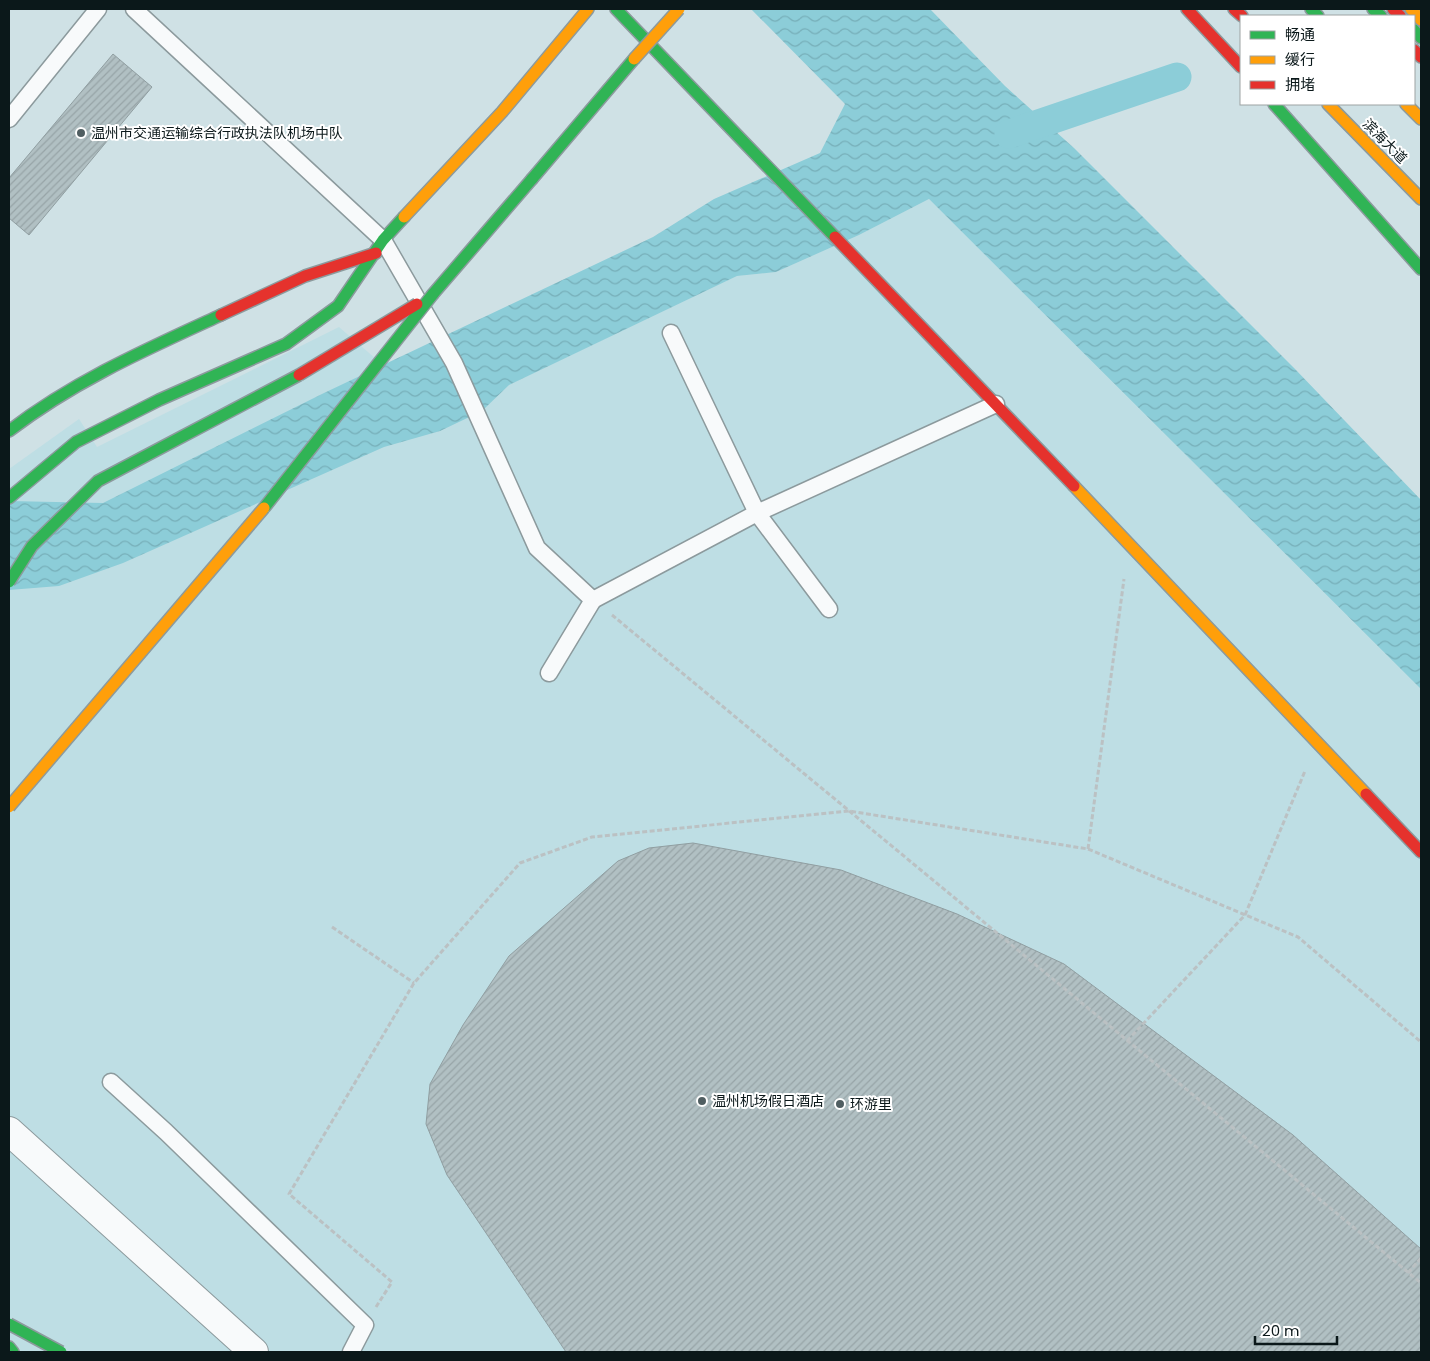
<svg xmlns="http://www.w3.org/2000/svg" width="1430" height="1361" font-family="Poppins,'Noto Sans SC',sans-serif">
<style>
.built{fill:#bedee4}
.water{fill:url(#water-waves)}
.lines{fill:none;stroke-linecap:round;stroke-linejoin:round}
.canal{stroke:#8ccdd8;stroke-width:29}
.building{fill:url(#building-hatch);stroke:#909ea1}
.lane-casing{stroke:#8c9a9d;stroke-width:19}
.street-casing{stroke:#8c9a9d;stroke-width:30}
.fast-casing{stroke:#8c9a9d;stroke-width:14}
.slow-casing{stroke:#8c9a9d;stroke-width:14}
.jam-casing{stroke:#8c9a9d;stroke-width:14}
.path{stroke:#bbc1c3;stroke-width:3;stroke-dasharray:5 2.5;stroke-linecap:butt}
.lane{stroke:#f8fafb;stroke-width:16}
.street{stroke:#f8fafb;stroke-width:28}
.fast{stroke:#30b455;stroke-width:11}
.slow{stroke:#ff9f0a;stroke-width:11}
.jam{stroke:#e5322d;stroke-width:11}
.fast-bridge-casing{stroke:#8c9a9d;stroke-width:14;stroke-linecap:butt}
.slow-bridge-casing{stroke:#8c9a9d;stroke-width:14;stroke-linecap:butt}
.jam-bridge-casing{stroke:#8c9a9d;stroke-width:14;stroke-linecap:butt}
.fast-bridge{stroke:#30b455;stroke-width:11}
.slow-bridge{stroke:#ff9f0a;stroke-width:11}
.jam-bridge{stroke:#e5322d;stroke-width:11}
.poi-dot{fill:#505e61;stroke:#fff;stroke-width:2}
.labels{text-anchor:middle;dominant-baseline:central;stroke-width:4;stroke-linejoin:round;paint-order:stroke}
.poi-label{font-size:14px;fill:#0b181a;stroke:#fff;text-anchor:start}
.street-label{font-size:14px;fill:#0b181a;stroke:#fff}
</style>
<defs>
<pattern id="water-waves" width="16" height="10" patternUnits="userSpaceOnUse" patternTransform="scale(1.25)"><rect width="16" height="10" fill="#8ccdd8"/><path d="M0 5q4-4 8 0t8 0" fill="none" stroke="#77afb9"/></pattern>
<pattern id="building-hatch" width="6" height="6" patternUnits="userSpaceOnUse" patternTransform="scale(1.25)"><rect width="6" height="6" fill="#b1c0c3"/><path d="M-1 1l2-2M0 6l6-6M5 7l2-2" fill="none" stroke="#97a4a7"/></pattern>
</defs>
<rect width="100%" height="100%" fill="#cfe1e5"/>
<polygon class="built" points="929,199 1421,682 1421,1352 9,1352 9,469 79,419 97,447 339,327 391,372 482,411 508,385 737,276 776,272 859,235"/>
<polygon class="water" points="751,9 930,9 1005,86 1074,148 1295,369 1421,500 1421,689 929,199 859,235 776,272 737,276 509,385 482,411 440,431 384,447 123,563 59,586 9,590 9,501 103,503 324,393 653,237 714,199 820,153 845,104"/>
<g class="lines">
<polyline class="canal" points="1009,134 1177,77"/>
</g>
<g class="building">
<polygon points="113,54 152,87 29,235 9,218 9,178"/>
<polygon points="693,843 841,870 957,914 1064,964 1293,1135 1421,1249 1421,1352 566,1352 447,1175 426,1124 430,1084 463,1025 509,956 618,861 649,848"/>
</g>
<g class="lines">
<g class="lane-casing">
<g id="lane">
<polyline points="134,9 383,240 454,363 537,548 593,600 549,673"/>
<polyline points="9,119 98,9"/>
<polyline points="671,333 757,513 829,609"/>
<polyline points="593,600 757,513 996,404"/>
<polyline points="111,1082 166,1132 365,1325 351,1352"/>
</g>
</g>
<g class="street-casing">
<polyline id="street" points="9,1131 254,1352"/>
</g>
<g class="fast-casing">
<g id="fast">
<polyline points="616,9 835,237"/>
<polyline points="1311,9 1318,16"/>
<polyline points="1373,9 1381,16"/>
<polyline points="1414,30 1421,38"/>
<polyline points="1274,104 1421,269"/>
<polyline points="532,179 634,59"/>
<polyline points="433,294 532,179"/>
<path d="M9,431c65,-50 138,-82 212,-116"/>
<polyline points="9,498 76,442 159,400 286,344 338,306 383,240 404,217"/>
<polyline points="9,1347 13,1352"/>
</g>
</g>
<g class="slow-casing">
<g id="slow">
<polyline points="1411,9 1421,20"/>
<polyline points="1328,104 1421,199"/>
<polyline points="1406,104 1421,119"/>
<polyline points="404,217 502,112 588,9"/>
<polyline points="1074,486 1366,794"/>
</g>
</g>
<g class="jam-casing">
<g id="jam">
<polyline points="1187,9 1241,67"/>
<polyline points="1234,9 1242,16"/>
<polyline points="1393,9 1400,16"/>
<polyline points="1414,50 1421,57"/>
<polyline points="835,237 1074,486"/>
<polyline points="221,315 305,276 376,253"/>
<polyline points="1366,794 1421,852"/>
</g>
</g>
<g class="path">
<polyline points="612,615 1421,1283"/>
<polyline points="1088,849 1124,579"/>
<polyline points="332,927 414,983"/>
<polyline points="1127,1041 1245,915 1305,771"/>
<polyline points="1408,1273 1421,1258"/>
<polyline points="376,1307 392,1282 289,1194 414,983 520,863 592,837 849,811 1088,849 1298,937 1421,1042"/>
</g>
<use href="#lane" class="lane"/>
<use href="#street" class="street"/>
<use href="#fast" class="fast"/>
<use href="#slow" class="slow"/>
<use href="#jam" class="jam"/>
<g class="fast-bridge-casing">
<g id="fast-bridge">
<polyline points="264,508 433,294"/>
<polyline points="9,582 32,546 98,481 299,375"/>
<polyline points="9,1324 61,1352"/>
</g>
</g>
<g class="slow-bridge-casing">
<g id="slow-bridge">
<polyline points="634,59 679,9"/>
<polyline points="9,807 264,508"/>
</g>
</g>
<g class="jam-bridge-casing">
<polyline id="jam-bridge" points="299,375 417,304"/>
</g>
<use href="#fast-bridge" class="fast-bridge"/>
<use href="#slow-bridge" class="slow-bridge"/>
<use href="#jam-bridge" class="jam-bridge"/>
</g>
<g class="poi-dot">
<circle cx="81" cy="133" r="5"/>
<circle cx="702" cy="1101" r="5"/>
<circle cx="840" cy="1104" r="5"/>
</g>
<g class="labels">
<g class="poi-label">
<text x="91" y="133">温州市交通运输综合行政执法队机场中队</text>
<text x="712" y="1101">温州机场假日酒店</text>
<text x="850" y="1104">环游里</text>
</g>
<g class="street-label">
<text transform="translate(1385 141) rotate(45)">滨海大道</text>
</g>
</g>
<rect width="1430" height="1361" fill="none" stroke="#0b181a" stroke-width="20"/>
<rect x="1240" y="15" width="175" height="90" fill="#ffffff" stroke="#9da3a3"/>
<rect x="1250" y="31" width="25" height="8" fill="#30b455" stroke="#9da3a3"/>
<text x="1285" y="40" font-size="15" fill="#0b181a">畅通</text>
<rect x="1250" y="56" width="25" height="8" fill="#ff9f0a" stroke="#9da3a3"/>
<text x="1285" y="65" font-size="15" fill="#0b181a">缓行</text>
<rect x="1250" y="81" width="25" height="8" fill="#e5322d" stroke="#9da3a3"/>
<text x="1285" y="90" font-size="15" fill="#0b181a">拥堵</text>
<path d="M1255 1336v8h82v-8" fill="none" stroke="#0b181a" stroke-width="2.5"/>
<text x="1262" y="1336" font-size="15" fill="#0b181a" stroke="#ffffff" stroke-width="4" paint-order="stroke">20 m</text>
</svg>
